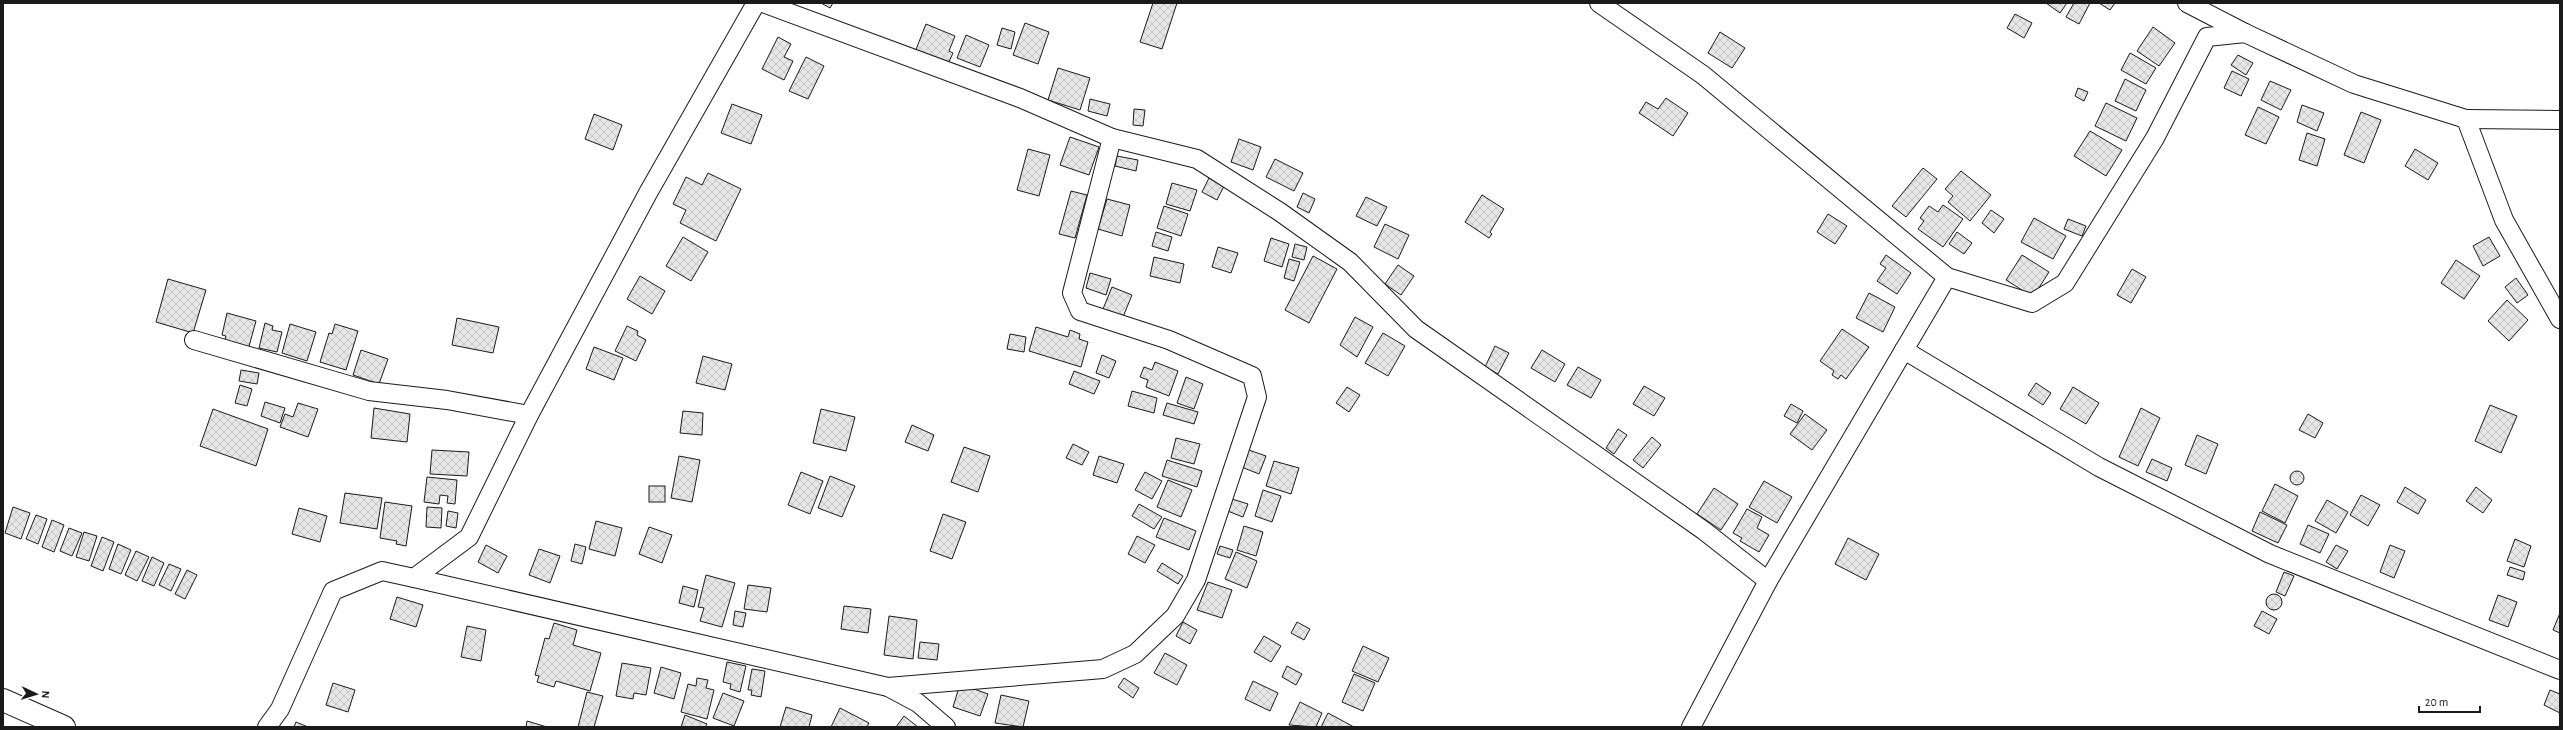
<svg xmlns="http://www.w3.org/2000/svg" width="2563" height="730" font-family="'Alegreya Sans',sans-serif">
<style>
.building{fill:url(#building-cross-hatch);stroke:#1a1a1a}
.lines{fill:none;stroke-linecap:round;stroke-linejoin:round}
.street-casing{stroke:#1a1a1a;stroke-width:20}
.secondary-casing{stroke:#1a1a1a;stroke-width:24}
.street{stroke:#fff;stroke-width:18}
.secondary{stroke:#fff;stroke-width:22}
</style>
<defs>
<pattern id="building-cross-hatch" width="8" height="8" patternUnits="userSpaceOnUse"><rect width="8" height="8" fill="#e6e6e6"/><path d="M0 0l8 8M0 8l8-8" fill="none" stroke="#c5c5c5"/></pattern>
</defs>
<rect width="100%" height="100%" fill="#fff"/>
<g class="building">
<polygon points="821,3 833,3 830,8"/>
<polygon points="1153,3 1177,3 1162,49 1140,42"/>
<polygon points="2046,3 2067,3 2060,13"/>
<polygon points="2074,3 2090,3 2079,24 2066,17"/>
<polygon points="2099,3 2115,3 2110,10"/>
<polygon points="2015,14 2032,23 2024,38 2007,28"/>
<polygon points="1025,23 1049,32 1038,64 1013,55"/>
<polygon points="926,24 955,36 949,51 953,53 948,64 915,52"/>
<polygon points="2153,27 2175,43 2159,66 2137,51"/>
<polygon points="1002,28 1015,32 1011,49 997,45"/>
<polygon points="1720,32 1745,48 1732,68 1708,53"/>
<polygon points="966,35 989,45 980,67 957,58"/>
<polygon points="778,37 791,44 784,57 793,61 784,80 762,69"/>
<polygon points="2130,53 2156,68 2146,84 2121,70"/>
<polygon points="2238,55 2253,63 2246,75 2231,65"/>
<polygon points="806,57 824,66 808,99 789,91"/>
<polygon points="1058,68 1090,78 1080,110 1048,100"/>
<polygon points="2232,71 2249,79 2241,96 2224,88"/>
<polygon points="2125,79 2146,90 2136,111 2115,101"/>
<polygon points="2270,81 2291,90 2281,110 2261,100"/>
<polygon points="2078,88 2088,92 2084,101 2075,96"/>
<polygon points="1666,98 1688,113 1673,136 1639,113 1646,102 1658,109"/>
<polygon points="1090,99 1110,104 1107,116 1088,111"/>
<polygon points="2106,103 2137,118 2126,141 2095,126"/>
<polygon points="732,104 762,115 751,144 721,133"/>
<polygon points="2302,105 2324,113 2317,131 2297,122"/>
<polygon points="2258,107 2279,117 2266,144 2245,135"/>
<polygon points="1134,109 1145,110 1143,126 1133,125"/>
<polygon points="2361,112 2381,120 2364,163 2344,155"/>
<polygon points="594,114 622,125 613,150 585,139"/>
<polygon points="2090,131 2122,150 2106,176 2074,156"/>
<polygon points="2307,133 2325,139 2317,166 2299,160"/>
<polygon points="1070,137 1099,147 1089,175 1060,165"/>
<polygon points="1239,139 1261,147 1253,170 1231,162"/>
<polygon points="1028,149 1050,155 1039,196 1017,190"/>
<polygon points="2415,149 2438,163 2428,180 2405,166"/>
<polygon points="1117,156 1138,160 1136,171 1115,166"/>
<polygon points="1275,159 1303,173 1294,191 1266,177"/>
<polygon points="1923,168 1937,179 1906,217 1892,206"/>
<polygon points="1961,171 1991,195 1970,221 1948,202 1953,196 1945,189"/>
<polygon points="708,173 741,189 716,241 680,223 686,210 673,204 686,177 702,185"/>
<polygon points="1209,178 1224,186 1217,200 1202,192"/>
<polygon points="1172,183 1197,190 1190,211 1166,204"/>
<polygon points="1071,191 1087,195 1075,238 1059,234"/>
<polygon points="1303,193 1315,199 1309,213 1297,207"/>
<polygon points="1482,195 1504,209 1490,232 1492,234 1489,238 1465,222"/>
<polygon points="1366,197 1387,207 1377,226 1356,216"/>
<polygon points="1107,199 1130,205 1122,236 1098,229"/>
<polygon points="1943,205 1963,219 1943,247 1918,229 1924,221 1920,218 1929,206 1938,212"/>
<polygon points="1164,206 1188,214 1181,236 1157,228"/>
<polygon points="1991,210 2004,219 1994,233 1982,223"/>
<polygon points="1828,214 1847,226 1835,244 1817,232"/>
<polygon points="2034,218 2066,236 2053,259 2021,242"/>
<polygon points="2068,219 2086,226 2082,236 2064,229"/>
<polygon points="1385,224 1409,235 1398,259 1374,247"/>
<polygon points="1156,232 1172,237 1168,251 1152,246"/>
<polygon points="1957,232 1972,243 1964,254 1949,244"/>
<polygon points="683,237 708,252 691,281 666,266"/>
<polygon points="2489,237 2500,256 2483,266 2473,246"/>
<polygon points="1271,238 1289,244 1282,267 1264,261"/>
<polygon points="1295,244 1307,247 1304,260 1292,257"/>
<polygon points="1218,247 1238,253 1231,273 1212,267"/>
<polygon points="1886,255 1911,273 1897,294 1877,281 1886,268 1880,264"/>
<polygon points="2022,255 2049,272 2033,297 2006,280"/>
<polygon points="1313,256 1337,269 1309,323 1285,310"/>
<polygon points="1154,257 1184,264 1180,283 1150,276"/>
<polygon points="1289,259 1300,262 1294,281 1284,278"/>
<polygon points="2456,260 2480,276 2464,299 2441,283"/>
<polygon points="1398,265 1414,276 1401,295 1385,284"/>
<polygon points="2132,269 2146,277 2131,303 2117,295"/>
<polygon points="1090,273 1111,279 1106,295 1086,288"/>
<polygon points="640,276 665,291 652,314 627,299"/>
<polygon points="2516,278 2528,295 2517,303 2505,287"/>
<polygon points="168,279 206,290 193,333 156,322"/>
<polygon points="1112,287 1132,295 1123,317 1103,309"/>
<polygon points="1869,293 1895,307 1883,332 1856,318"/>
<polygon points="2507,300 2528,320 2509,341 2488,321"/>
<polygon points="227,313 256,321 248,350 224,343 226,336 222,335"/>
<polygon points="1355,317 1373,327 1357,357 1340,345"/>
<polygon points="457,318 499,327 493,353 452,345"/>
<polygon points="265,323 273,326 272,330 282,332 277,352 259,348"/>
<polygon points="290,324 316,332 307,361 282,353"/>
<polygon points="335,324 358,331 346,370 320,362 329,333 332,334"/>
<polygon points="627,326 638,331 637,335 646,340 636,361 615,351"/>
<polygon points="1036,327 1068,337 1070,330 1080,334 1079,339 1088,342 1081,367 1029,351"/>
<polygon points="1842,329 1869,347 1846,379 1841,375 1838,379 1832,375 1834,371 1820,361"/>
<polygon points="1383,333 1405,346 1388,376 1365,363"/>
<polygon points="1010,334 1026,337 1024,352 1007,349"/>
<polygon points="1495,346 1509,353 1498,374 1485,367"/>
<polygon points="594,347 623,358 614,380 586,369"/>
<polygon points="361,350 388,359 379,384 353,375"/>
<polygon points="1542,350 1565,364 1555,382 1531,368"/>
<polygon points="1102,355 1116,361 1109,378 1096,373"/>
<polygon points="703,356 732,364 725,390 696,383"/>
<polygon points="1155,362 1178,371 1169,396 1146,387 1148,380 1140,377 1144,367 1152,370"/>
<polygon points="1578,367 1601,380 1591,398 1567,385"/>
<polygon points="241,370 259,373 257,384 239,381"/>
<polygon points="1074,371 1100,381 1094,394 1069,384"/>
<polygon points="1186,377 1203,384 1194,409 1177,403"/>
<polygon points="2036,383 2051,393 2043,405 2028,395"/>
<polygon points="240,385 252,389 247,406 235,403"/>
<polygon points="1644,386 1665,398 1654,416 1633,404"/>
<polygon points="1347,387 1360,395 1349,412 1336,403"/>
<polygon points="2073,387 2099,403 2086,424 2060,409"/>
<polygon points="1132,391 1157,398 1154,413 1128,406"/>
<polygon points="265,402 285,408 280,423 261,416"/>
<polygon points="298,403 318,409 308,437 280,427 285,414 293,417"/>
<polygon points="1167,403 1198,412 1194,424 1163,415"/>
<polygon points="1791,404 1803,411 1797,423 1784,416"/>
<polygon points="2490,405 2517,416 2501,453 2475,441"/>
<polygon points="374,408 410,414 407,442 371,438"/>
<polygon points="2141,408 2160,418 2138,466 2119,457"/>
<polygon points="213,409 268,429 256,466 200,446"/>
<polygon points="821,409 855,417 846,451 813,443"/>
<polygon points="683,411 703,413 702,435 680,433"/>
<polygon points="1805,414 1827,430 1812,450 1790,434"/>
<polygon points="2308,414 2323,423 2315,438 2299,430"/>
<polygon points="912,425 934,435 928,451 905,442"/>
<polygon points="1618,429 1627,435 1614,454 1606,448"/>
<polygon points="2197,435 2218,444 2206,474 2185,465"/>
<polygon points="1652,437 1661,445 1643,468 1633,460"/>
<polygon points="1176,438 1200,444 1194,464 1171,458"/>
<polygon points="1073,444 1089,452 1082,465 1066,458"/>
<polygon points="964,447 990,456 978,492 951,482"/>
<polygon points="1246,449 1266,456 1259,474 1239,466"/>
<polygon points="432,450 469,452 467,476 430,474"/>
<polygon points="679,456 700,460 692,502 671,498"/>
<polygon points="1099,456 1124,464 1117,483 1093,475"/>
<polygon points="2152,459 2172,468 2167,481 2146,472"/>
<polygon points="1167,460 1202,471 1197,487 1162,476"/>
<polygon points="1274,461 1299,468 1291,494 1266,486"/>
<circle cx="2297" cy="478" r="7"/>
<polygon points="801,472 823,481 810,514 788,505"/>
<polygon points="1145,472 1162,481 1152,499 1135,490"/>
<polygon points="830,476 855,486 842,517 818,508"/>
<polygon points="427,477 457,480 455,504 447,503 448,496 440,495 439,504 424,502"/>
<polygon points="1168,480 1192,490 1181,517 1157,507"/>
<polygon points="1764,481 1792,497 1777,523 1749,507"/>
<polygon points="2275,484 2298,496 2285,523 2262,511"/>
<rect x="649" y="486" width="16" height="16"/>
<polygon points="2405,487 2426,500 2418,514 2397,502"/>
<polygon points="2476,487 2492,500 2483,513 2466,501"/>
<polygon points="1714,488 1738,504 1721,530 1697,514"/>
<polygon points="1263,490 1281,496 1272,522 1255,516"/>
<polygon points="345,493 382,498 377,529 340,523"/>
<polygon points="2361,495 2380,505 2368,526 2350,515"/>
<polygon points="1229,498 1248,504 1243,517 1225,510"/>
<polygon points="2327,500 2348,512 2336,533 2315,521"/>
<polygon points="385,502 412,506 406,546 396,544 397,541 380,538"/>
<polygon points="1139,504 1162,517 1154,529 1132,516"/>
<polygon points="13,507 30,513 21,539 5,533"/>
<polygon points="427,507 442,508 441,528 426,527"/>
<polygon points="299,508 327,516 320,542 292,534"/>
<polygon points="1747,509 1762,517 1757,528 1769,535 1759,552 1740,541 1742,538 1733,533"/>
<polygon points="448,511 458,513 456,528 446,526"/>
<polygon points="2260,512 2287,525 2278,543 2252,531"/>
<polygon points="943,514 966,522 952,559 930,551"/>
<polygon points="36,515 47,519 38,544 26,539"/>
<polygon points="1164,518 1196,531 1189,550 1156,537"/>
<polygon points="52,520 64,525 54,552 42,547"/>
<polygon points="596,521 622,528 615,556 589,549"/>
<polygon points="2308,525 2329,534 2320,553 2300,544"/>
<polygon points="1244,526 1263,532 1256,556 1237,550"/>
<polygon points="649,527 672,535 662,563 639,554"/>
<polygon points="69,528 82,533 72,556 60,551"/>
<polygon points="84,532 97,536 89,561 76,557"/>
<polygon points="1137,536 1155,545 1145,563 1128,554"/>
<polygon points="102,537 114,542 103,571 91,566"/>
<polygon points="1848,538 1879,554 1866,580 1835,564"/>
<polygon points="2515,539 2531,546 2524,567 2507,561"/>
<polygon points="118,544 131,550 121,574 109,569"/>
<polygon points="575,544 586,547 582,564 571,561"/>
<polygon points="486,545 507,556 498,573 478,562"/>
<polygon points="2336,545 2348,551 2337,569 2326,562"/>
<polygon points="2390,545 2405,551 2394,578 2380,572"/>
<polygon points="1220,546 1233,550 1230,558 1217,554"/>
<polygon points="539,549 560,556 550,583 529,575"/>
<polygon points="136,551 149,557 137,581 125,575"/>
<polygon points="1236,552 1257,561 1247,588 1225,579"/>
<polygon points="152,557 164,563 154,586 142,581"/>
<polygon points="1162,563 1183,576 1178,584 1157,571"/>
<polygon points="169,564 181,569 171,591 159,585"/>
<polygon points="2510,567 2525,572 2523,580 2507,575"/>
<polygon points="187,570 197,575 185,599 175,594"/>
<polygon points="2284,572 2294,576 2285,596 2276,592"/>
<polygon points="706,575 735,583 722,627 700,621 704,608 698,607"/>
<polygon points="1208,582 1232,590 1222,618 1197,610"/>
<polygon points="748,585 771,588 767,612 744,609"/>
<polygon points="683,586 698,590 694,607 679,603"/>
<circle cx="2274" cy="602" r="8"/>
<polygon points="2498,595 2517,602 2508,627 2489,620"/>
<polygon points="397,597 423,605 416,627 390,619"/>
<polygon points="844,606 871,609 868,633 841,629"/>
<polygon points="735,611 746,613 743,627 733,625"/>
<polygon points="2262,611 2277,619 2269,634 2254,626"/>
<polygon points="2560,613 2560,633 2553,630"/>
<polygon points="889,616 917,620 913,659 884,655"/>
<polygon points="1183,622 1197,630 1190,644 1176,636"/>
<polygon points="1297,622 1310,629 1304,640 1291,633"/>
<polygon points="554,623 577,630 573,645 601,653 590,691 556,681 554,687 537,682 539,676 535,675 545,638 549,639"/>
<polygon points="467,626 486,630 481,661 461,657"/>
<polygon points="1264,636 1281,646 1271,662 1254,652"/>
<polygon points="920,642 939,644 937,660 918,658"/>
<polygon points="1363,646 1389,658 1378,682 1352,671"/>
<polygon points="1165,653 1187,665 1177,685 1154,673"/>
<polygon points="727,662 746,666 740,692 730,689 731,684 723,682"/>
<polygon points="622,663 651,668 646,695 634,693 633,699 616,696"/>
<polygon points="1287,666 1302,674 1296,685 1282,677"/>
<polygon points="661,667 681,673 674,699 654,693"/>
<polygon points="752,669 765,671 761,697 751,695 752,690 748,690"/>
<polygon points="1354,674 1375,683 1363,711 1342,702"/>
<polygon points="697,678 708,680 706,688 714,690 707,719 681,712 688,684 696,686"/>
<polygon points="1124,678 1139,688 1133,698 1118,687"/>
<polygon points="1253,681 1278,693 1270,711 1245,699"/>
<polygon points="333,683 355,690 348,712 326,705"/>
<polygon points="960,684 988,694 980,716 953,707"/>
<polygon points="2550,690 2560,694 2560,713 2544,705"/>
<polygon points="587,692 603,696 594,727 578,727"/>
<polygon points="723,693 744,701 734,726 713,718"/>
<polygon points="1001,695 1029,701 1023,727 995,723"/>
<polygon points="1300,702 1322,713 1316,727 1289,725"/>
<polygon points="786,707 812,715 809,727 780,727"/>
<polygon points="840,708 869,723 867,727 831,727"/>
<polygon points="1328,713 1354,727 1321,727"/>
<polygon points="685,715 707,724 705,727 681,727"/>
<polygon points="904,716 918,727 896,727"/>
<polygon points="527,721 547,727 526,727"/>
<polygon points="296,722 308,727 294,727"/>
</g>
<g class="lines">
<g class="street-casing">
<g id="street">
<polyline points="763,3 1020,98 1112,138 1197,159 1280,212 1350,262 1416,329 1703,530 1768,581"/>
<polyline points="1599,3 1703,75 1947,277 1768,581 1691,727"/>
<polyline points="2187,3 2245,33"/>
<polyline points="2466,119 2560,120"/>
<polyline points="1947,277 2032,303 2065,283 2155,138 2207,37 2245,33 2354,84 2466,119 2504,220 2560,319"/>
<polyline points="194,340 369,391 447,400 529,415"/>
<polyline points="1904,350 2099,467 2270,554 2560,670"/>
<polyline points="414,578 888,687 918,703 946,727"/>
<polyline points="888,687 1103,669 1135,654 1175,616 1196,580 1257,397 1252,376 1169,340 1080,311 1072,293 1112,138"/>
<polyline points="267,727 280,709 333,591 382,571 414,578 469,537 529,415 648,193 756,3"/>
</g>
</g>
<g class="secondary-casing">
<polyline id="secondary" points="3,700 64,727"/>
</g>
<use href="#street" class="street"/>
<use href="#secondary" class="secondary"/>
</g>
<rect width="2563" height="730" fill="none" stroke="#1a1a1a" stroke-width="8"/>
<g transform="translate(36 694) rotate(94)" stroke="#ffffff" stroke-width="3" paint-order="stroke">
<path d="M0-3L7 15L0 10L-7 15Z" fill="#1a1a1a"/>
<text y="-6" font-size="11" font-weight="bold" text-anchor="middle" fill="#1a1a1a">N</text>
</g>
<path d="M2419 706v6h61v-6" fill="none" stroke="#1a1a1a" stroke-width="2"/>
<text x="2425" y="706" font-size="12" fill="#1a1a1a" stroke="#ffffff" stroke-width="3" paint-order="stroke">20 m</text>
</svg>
